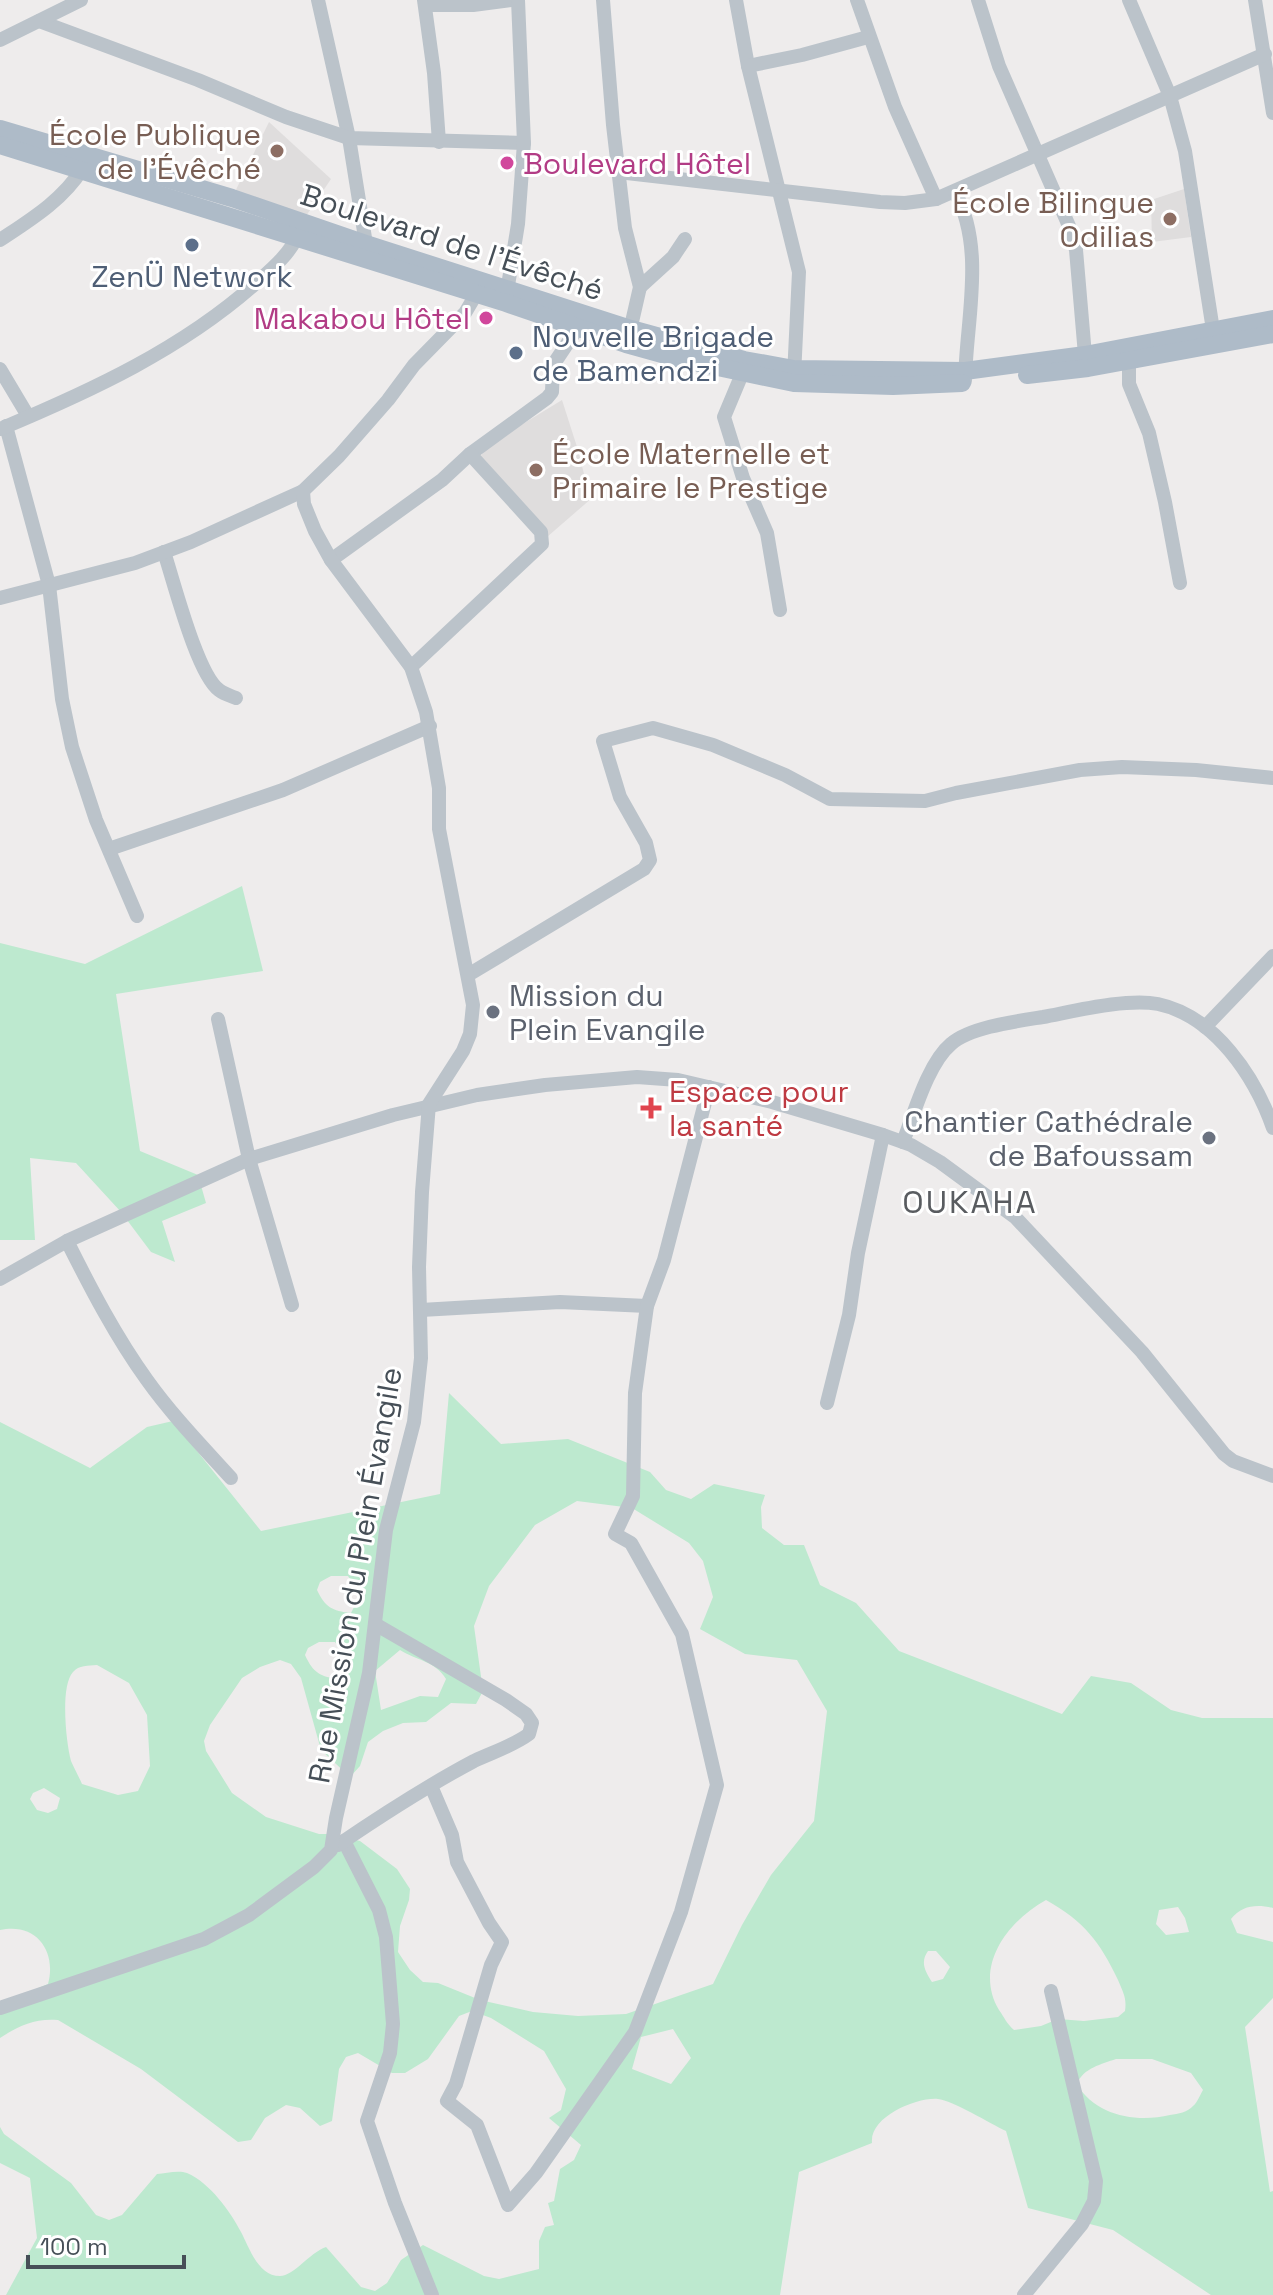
<svg xmlns="http://www.w3.org/2000/svg" width="1273" height="2295" font-family="'Space Grotesk',sans-serif">
<style>
.education{fill:#dfdddd}
.green{fill:#bde9cf;fill-rule:evenodd}
.lines{fill:none;stroke-linecap:round;stroke-linejoin:round}
.minor{stroke:#bbc3ca;stroke-width:14}
.major{stroke:#aebbc8;stroke-width:18}
.education-dot{fill:#8d6e63;stroke:#fff;stroke-width:3}
.hotel-dot{fill:#d1479c;stroke:#fff;stroke-width:3}
.service-dot{fill:#5c6f8a;stroke:#fff;stroke-width:3}
.worship-dot{fill:#6b7280;stroke:#fff;stroke-width:3}
.health-dot{fill:#e0444e;stroke:#fff;stroke-width:3}
.labels{text-anchor:middle;dominant-baseline:central;stroke-width:6;stroke-linejoin:round;paint-order:stroke}
.education-label{font-size:30px;fill:#785e54;stroke:#fff;text-anchor:end}
.hotel-label{font-size:30px;fill:#b23c85;stroke:#fff;text-anchor:start}
.street-label{font-size:30px;fill:#464f57;stroke:#fff}
.service-label{font-size:30px;fill:#4e5e75;stroke:#fff}
.worship-label{font-size:30px;fill:#5b616d;stroke:#fff;text-anchor:start}
.health-label{font-size:30px;fill:#be3a42;stroke:#fff;text-anchor:start}
.neighbourhood-label{font-size:32px;letter-spacing:2px;fill:#595c60;stroke:#fff}
</style>
<rect width="100%" height="100%" fill="#eeecec"/>
<g class="education">
<polygon points="269,122 331,179 300,225 230,202"/>
<polygon points="1184,189 1191,237 1152,242 1151,200"/>
<polygon points="562,400 578,450 586,482 583,486 592,498 547,537 479,459 487,446"/>
</g>
<g class="green">
<polygon points="242,886 263,971 116,994 140,1151 198,1175 206,1203 162,1221 175,1262 151,1252 121,1212 76,1163 30,1158 35,1240 0,1240 0,943 85,964"/>
<path d="M449,1393l52,51 67,-5 82,33 16,18 25,9 23,-15 51,11 -4,12 1,21 22,17h20l16,40 36,18 43,48 163,63 29,-38 40,7 40,27 31,8h71v190c-16,-4 -31,-3 -42,11l6,14 36,9v56l-28,29 25,165 3,-1v104h-62l-98,-65 -85,-22 -22,-77c-15,-7 -54,-31 -68,-32 -21,-2 -69,18 -66,44l-73,29 -19,123h-774l31,-57 -7,-60 -30,-15v-36l4,7 67,49 25,32 13,5 13,-5 35,-41c9,-1 22,-4 30,-1 23,10 43,38 54,59 8,15 17,44 39,44 14,0 29,-23 46,-29l35,40 14,4 12,-8 14,-23 22,-15 61,31 15,3 40,-10v-28l6,-14 9,-2 -6,-22 6,-2 6,-32 14,-9 7,-15 -32,-27 12,-8 5,-21 -22,-38 -53,-33 -19,-7 -13,5 -31,43 -23,14h-13l-34,-20 -12,4 -7,12 -7,52 -12,5 -20,-18 -14,-3 -21,13 -14,22 -13,2 -97,-73 -83,-49c-23,-2 -40,6 -58,18v-34l48,-20c9,-33 -12,-62 -48,-54v-508l90,46 57,-41 26,-6 88,110 179,-37zM577,1501l55,7 57,35 14,18 10,36 -13,32 45,25 52,6 30,51 -13,110 -43,54 -29,50 -29,59 -87,30 -48,2 -45,-4 -53,-12 -42,-17 -15,-1 -13,-12 -12,-18 2,-26 9,-26 1,-11 -13,-20 -37,-28 -30,-7h-11l-53,-17 -34,-24 -26,-42 -2,-10 6,-16 32,-47 18,-11 20,-7 11,4 10,14 20,72 29,27 10,-11 8,-24 15,-11 20,-8 23,-1 25,-19 25,1 7,-13 -9,-65 15,-40 46,-61zM331,1576h17l12,19 -9,18c-19,-2 -26,-6 -34,-23l3,-8zM319,1642h16l13,19 -9,18c-18,-2 -26,-6 -34,-24l3,-7zM400,1650c18,11 35,11 46,29l-8,18 -18,-1 -39,14 -6,-39zM97,1665l32,18 18,32 3,51 -12,25 -20,4 -36,-11c-3,-7 -8,-16 -11,-23 -5,-19 -11,-75 2,-89 6,-7 15,-6 24,-7zM44,1788l16,10 -3,11 -9,4 -11,-3 -7,-11 3,-6zM1046,1900c38,21 54,42 72,80 5,12 9,18 7,31l-7,6 -34,4 -26,-2 -17,7 -27,4c-7,-6 -10,-13 -15,-20 -26,-44 9,-89 47,-110zM1178,1907l7,11 4,14 -23,3 -10,-11 3,-14zM928,1951h8l14,16 -7,12 -11,3c-7,-11 -12,-20 -4,-31zM673,2029l18,29 -20,26 -39,-15 9,-32zM1116,2059h36l39,14 12,17c-3,5 -6,13 -10,16 -5,6 -15,8 -23,9 -33,8 -75,1 -93,-31 6,-16 25,-20 39,-25z"/>
</g>
<g class="lines">
<g class="minor">
<polyline points="318,0 349,138 366,244"/>
<polyline points="424,0 434,73 439,142"/>
<polyline points="603,0 613,125 625,228 640,287 629,335"/>
<polyline points="736,0 748,66 799,272 794,376"/>
<polyline points="857,0 895,107 936,199"/>
<polyline points="978,0 999,66 1069,226 1076,250 1085,355"/>
<polyline points="1129,0 1170,96 1185,151 1213,330"/>
<polyline points="1255,0 1273,113"/>
<polyline points="425,5 473,5 511,0"/>
<polyline points="39,21 198,80 286,117 349,138 524,143"/>
<polyline points="0,40 81,0"/>
<polyline points="748,66 802,55 868,37"/>
<polyline points="618,172 880,202 905,203 936,199 1265,54"/>
<path d="M955,192c31,57 11,128 10,189"/>
<path d="M0,240c30,-20 63,-40 82,-71"/>
<polyline points="640,287 673,257 685,239"/>
<polyline points="506,298 518,224 524,143 518,0"/>
<polyline points="1129,359 1129,384 1149,433 1165,502 1180,583"/>
<polyline points="0,369 28,416"/>
<polyline points="742,374 724,417 743,478 767,533 780,610"/>
<polyline points="6,426 49,585 62,699 72,747 96,820 137,916"/>
<path d="M0,429c91,-38 182,-80 256,-146 16,-14 36,-31 43,-51"/>
<path d="M164,552c10,30 33,122 55,138 5,4 12,6 17,8"/>
<polyline points="331,560 442,480 470,454 547,398 552,392 553,365 577,329"/>
<polyline points="0,598 135,563 191,542 303,491"/>
<polyline points="411,667 542,544 541,532 470,454"/>
<polyline points="109,849 283,790 430,726"/>
<polyline points="468,975 644,869 650,860 646,843 620,797 603,741 653,728 713,745 785,775 830,799 925,801 956,793 1080,770 1122,767 1196,770 1273,778"/>
<polyline points="218,1019 249,1159 292,1305"/>
<polyline points="1205,1027 1273,956"/>
<path d="M903,1142c11,-28 25,-79 48,-98 19,-17 67,-23 92,-27 32,-6 84,-19 115,-13 57,12 97,73 115,124"/>
<path d="M67,1241c24,48 49,96 80,139 25,35 55,66 84,98"/>
<polyline points="0,1279 67,1241 249,1159 393,1115 477,1095 545,1085 637,1077 678,1080 772,1102 883,1135 911,1145 940,1162 1015,1217 1142,1352 1224,1454 1233,1461 1273,1476"/>
<polyline points="421,1310 560,1302 647,1306"/>
<polyline points="827,1403 849,1315 858,1253 883,1135"/>
<polyline points="431,1786 452,1835 457,1862 489,1923 502,1942 491,1965 456,2084 447,2101 477,2125 508,2205 536,2173 635,2032 681,1912 717,1785 682,1634 631,1543 615,1534 633,1496 635,1393 647,1306 664,1260 709,1087"/>
<polyline points="344,1841 379,1910 386,1937 393,2024 390,2053 367,2121 395,2203 432,2295"/>
<path d="M338,1845c44,-30 89,-59 136,-84 19,-9 39,-15 55,-27l3,-11 -6,-9 -20,-14 -131,-76"/>
<polyline points="0,2008 204,1939 249,1915 314,1867 331,1850 336,1818 369,1673 386,1530 414,1422 421,1358 419,1267 422,1192 429,1104 463,1051 470,1034 473,1005 439,829 439,788 426,712 411,667 331,560 315,531 304,504 303,491 339,456 388,400 414,365 465,313 481,286"/>
<polyline points="1024,2295 1082,2224 1094,2201 1096,2181 1051,1991"/>
</g>
<g class="major">
<polyline points="0,129 232,198 366,244 631,329 744,360 794,369 965,371 1085,355 1273,319"/>
<polyline points="0,145 506,303 626,344 680,359 794,383 893,386 962,383"/>
<polyline points="1027,375 1088,368 1273,334"/>
</g>
</g>
<g class="education-dot">
<circle cx="277" cy="151" r="8"/>
<circle cx="1170" cy="219" r="8"/>
<circle cx="536" cy="470" r="8"/>
</g>
<g class="hotel-dot">
<circle cx="507" cy="163" r="8"/>
<circle cx="486" cy="318" r="8"/>
</g>
<g class="service-dot">
<circle cx="192" cy="245" r="8"/>
<circle cx="516" cy="353" r="8"/>
</g>
<g class="worship-dot">
<circle cx="493" cy="1012" r="8"/>
<circle cx="1209" cy="1138" r="8"/>
</g>
<path class="health-dot" d="M647 1096h8v8h8v8h-8v8h-8v-8h-8v-8h8z"/>
<g class="labels">
<g class="education-label">
<text x="261" y="134">École Publique<tspan x="261" dy="34">de l'Évêché</tspan></text>
<text x="1154" y="202">École Bilingue<tspan x="1154" dy="34">Odilias</tspan></text>
<text x="552" y="453" text-anchor="start">École Maternelle et<tspan x="552" dy="34">Primaire le Prestige</tspan></text>
</g>
<g class="hotel-label">
<text x="523" y="163">Boulevard Hôtel</text>
<text x="470" y="318" text-anchor="end">Makabou Hôtel</text>
</g>
<g class="street-label">
<text transform="translate(452 242) rotate(18)">Boulevard de l'Évêché</text>
<text transform="translate(355 1575) rotate(-80)">Rue Mission du Plein Évangile</text>
</g>
<g class="service-label">
<text x="192" y="276">ZenÜ Network</text>
<text x="532" y="336" text-anchor="start">Nouvelle Brigade<tspan x="532" dy="34">de Bamendzi</tspan></text>
</g>
<g class="worship-label">
<text x="509" y="995">Mission du<tspan x="509" dy="34">Plein Evangile</tspan></text>
<text x="1193" y="1121" text-anchor="end">Chantier Cathédrale<tspan x="1193" dy="34">de Bafoussam</tspan></text>
</g>
<g class="health-label">
<text x="669" y="1091">Espace pour<tspan x="669" dy="34">la santé</tspan></text>
</g>
<g class="neighbourhood-label">
<text x="970" y="1202">OUKAHA</text>
</g>
</g>
<path d="M28 2255v12h156v-12" fill="none" stroke="#464f57" stroke-width="4"/>
<text x="40" y="2255" font-size="24" fill="#464f57" stroke="#ffffff" stroke-width="6" paint-order="stroke">100 m</text>
</svg>
